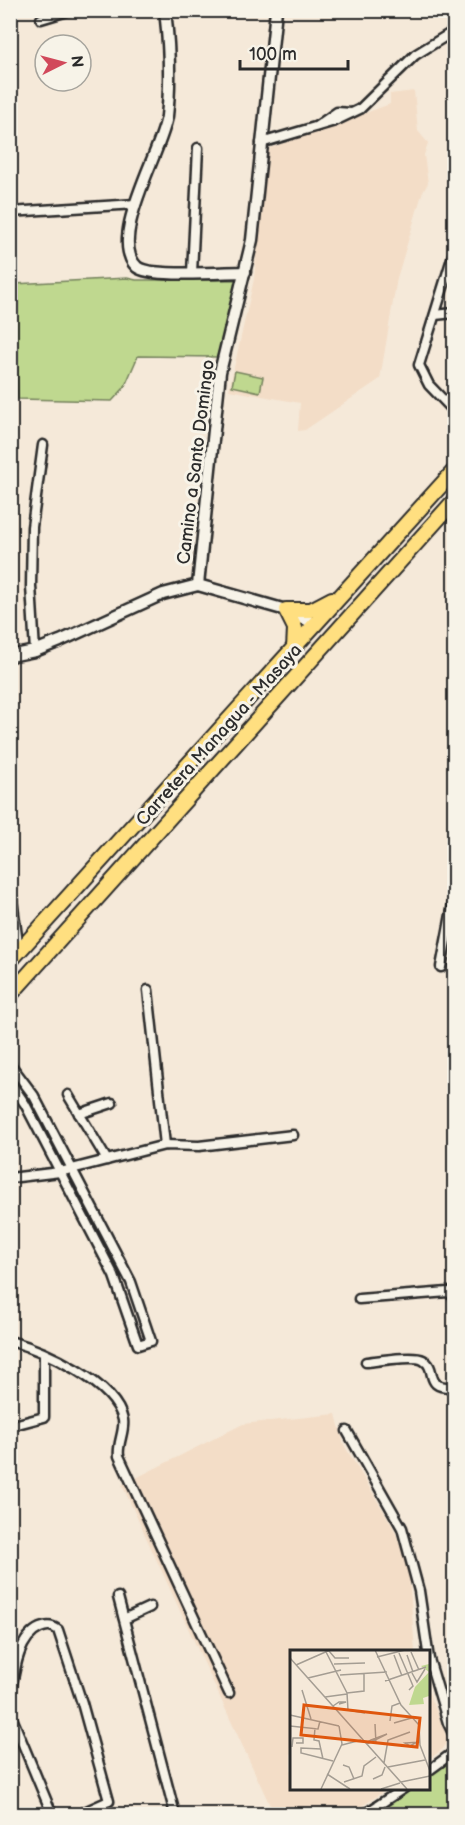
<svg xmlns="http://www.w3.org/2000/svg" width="465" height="1825" font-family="'Balsamiq Sans',sans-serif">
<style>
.built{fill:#f3ddc7}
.green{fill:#bfd88f;stroke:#75825d;stroke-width:1.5}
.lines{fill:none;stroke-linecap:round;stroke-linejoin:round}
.minor-casing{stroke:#2b2b2b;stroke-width:13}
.tertiary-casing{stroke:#2b2b2b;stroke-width:15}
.trunk-casing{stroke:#2b2b2b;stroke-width:18}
.minor{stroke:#f7f3e8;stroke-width:8}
.tertiary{stroke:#f7f3e8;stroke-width:10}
.trunk{stroke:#ffdf80;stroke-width:14}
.labels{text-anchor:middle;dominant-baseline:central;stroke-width:6;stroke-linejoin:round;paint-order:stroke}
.street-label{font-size:18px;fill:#2b2b2b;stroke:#f7f3e8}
.inset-road{fill:none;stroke:#a49d93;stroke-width:1.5}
.view{fill:#df570e;fill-opacity:0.15;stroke:#df570e;stroke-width:3}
.inset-edge{fill:none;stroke:#2b2b2b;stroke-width:3}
</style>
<rect width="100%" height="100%" fill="#f5e9d9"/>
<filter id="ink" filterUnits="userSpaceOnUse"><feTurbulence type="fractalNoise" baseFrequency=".0167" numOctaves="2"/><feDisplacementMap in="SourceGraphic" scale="12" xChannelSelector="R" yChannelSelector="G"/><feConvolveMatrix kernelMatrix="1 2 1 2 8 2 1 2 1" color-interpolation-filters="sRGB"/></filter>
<g filter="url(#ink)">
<g class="built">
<polygon points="414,91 418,131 428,143 424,155 428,183 422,194 397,278 380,379 305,430 298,431 300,403 229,390 254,279 265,150 390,104 390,94"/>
<polygon points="336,1414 344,1445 392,1525 408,1563 415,1651 291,1651 291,1788 389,1788 350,1814 274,1814 122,1485 243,1424"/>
<polygon points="428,1691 448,1739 443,1749 428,1760"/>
</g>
<g class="green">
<polygon points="127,278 136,280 235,280 238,283 217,357 138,356 124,388 112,401 18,399 14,284"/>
<polygon points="235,371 263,377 260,392 232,386"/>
<polygon points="454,1752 454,1814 365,1814 404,1788 428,1788 428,1771"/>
</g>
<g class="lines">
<g class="minor-casing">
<g id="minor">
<polyline points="41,19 71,10"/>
<polyline points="317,126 337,112 351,113"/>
<polyline points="261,143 335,121 360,109 415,55 454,31"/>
<polyline points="10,212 136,204"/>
<polyline points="454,252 419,365 429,385 454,411"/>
<polyline points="192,273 198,148"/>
<polyline points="435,315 454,313"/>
<polyline points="35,651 31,586 32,527 43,445"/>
<polyline points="10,884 19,951"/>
<polyline points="441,967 454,899"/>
<polyline points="148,990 165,1145"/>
<polyline points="10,1064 34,1096 131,1282 151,1341 138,1345 114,1276 25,1104 10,1082"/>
<polyline points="68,1095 107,1160"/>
<polyline points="79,1114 112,1103"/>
<polyline points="10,1178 60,1172 165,1145 199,1146 293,1135"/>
<polyline points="359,1299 448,1292 454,1297"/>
<path d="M10,1341c33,9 105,41 113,79 2,11 -6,24 -4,36l110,237"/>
<path d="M366,1362c11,-1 48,-7 57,-2 16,9 -1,29 31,27"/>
<polyline points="10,1426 44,1417 44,1354"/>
<polyline points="347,1431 402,1528 419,1591 429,1659 448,1723 454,1735"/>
<polyline points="118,1597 175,1814"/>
<polyline points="124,1619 150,1607"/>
<path d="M10,1697c4,-22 7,-59 30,-69 7,-3 12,-3 18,2l24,73 27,98 -29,13"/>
<polyline points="10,1713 52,1814"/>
<polyline points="428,1771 454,1752"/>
<polyline points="365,1814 404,1788"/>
</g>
</g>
<g class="tertiary-casing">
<g id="tertiary">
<path d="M165,10c4,35 6,71 2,106 -4,33 -61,123 -30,151 13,11 88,5 108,5"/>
<polyline points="198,585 220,372 252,240 276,10"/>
<polyline points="10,656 35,651 60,641 163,594 198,585 286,610 315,624"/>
</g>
</g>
<g class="trunk-casing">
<g id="trunk">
<polyline points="294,649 295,628 286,610 311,610 332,599"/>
<polyline points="10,961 454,471"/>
<polyline points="10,995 454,501"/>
</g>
</g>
<use href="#minor" class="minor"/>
<use href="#tertiary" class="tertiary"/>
<use href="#trunk" class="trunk"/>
</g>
</g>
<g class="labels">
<g class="street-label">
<text transform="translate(196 462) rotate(-83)">Camino a Santo Domingo</text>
<text transform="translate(219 735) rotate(-48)">Carretera Managua - Masaya</text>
</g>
</g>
<g transform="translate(290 1650)">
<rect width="140" height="140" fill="#f5e9d9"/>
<path d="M139,14v32l-6,2 1,6 -15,1 6,-18 14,-15 -8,-6z" fill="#bfd88f"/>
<path class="inset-road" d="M35,0l22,43 1,17 17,3M85,0l26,55 18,20 1,20 10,26M39,1l6,7h14M121,2l8,18M109,3l9,21M104,5l8,21M117,5l6,17M87,7l28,-7M0,8l117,131M44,14l31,-1M6,15l34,-15M122,23l5,9 8,-13M118,24l5,12 -4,4M50,25l47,-3M18,28l33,-8M95,31l41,-14M12,40l9,29M57,43l17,-2v-18M35,47l22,-3M43,56l6,-4h7l-7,2M0,65l49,11M100,71l2,-15 8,-3M104,73l21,-6M85,74l1,20M0,76l28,3 2,-8M25,78l-1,12 5,1 4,18M127,92l-7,4 -5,-3 15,-1M76,93l5,-3 16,-6 -20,10M52,95l19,-5M2,97l1,-9h10v5h-7M31,99l-20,-1v5l32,8M94,113l4,-23 22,-8M53,115l6,2 5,12M98,117l37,-7M37,124l23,15M83,129l9,-4 3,-8M54,132l18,-6 2,-10 12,-9M111,132l29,-6M31,139l21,-45 -3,-18M91,139l19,-6"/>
<path class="view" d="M14,55l116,13 -3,29 -116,-12z"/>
<rect width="140" height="140" class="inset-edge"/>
</g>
<rect width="465" height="1825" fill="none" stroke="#f7f3e8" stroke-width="36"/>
<rect x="18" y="18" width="429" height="1789" fill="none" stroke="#2b2b2b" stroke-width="2" filter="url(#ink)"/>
<g transform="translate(63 63) rotate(84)"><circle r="28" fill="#f7f3e8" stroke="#a5a39c" stroke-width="1.5"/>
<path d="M0-4.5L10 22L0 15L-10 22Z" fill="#d1495b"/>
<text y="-9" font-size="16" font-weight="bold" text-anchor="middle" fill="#2b2b2b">N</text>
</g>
<path d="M240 60v9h108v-9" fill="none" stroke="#2b2b2b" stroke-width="3"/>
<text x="249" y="60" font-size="18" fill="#2b2b2b" stroke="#f7f3e8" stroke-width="4.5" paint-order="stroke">100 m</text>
</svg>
